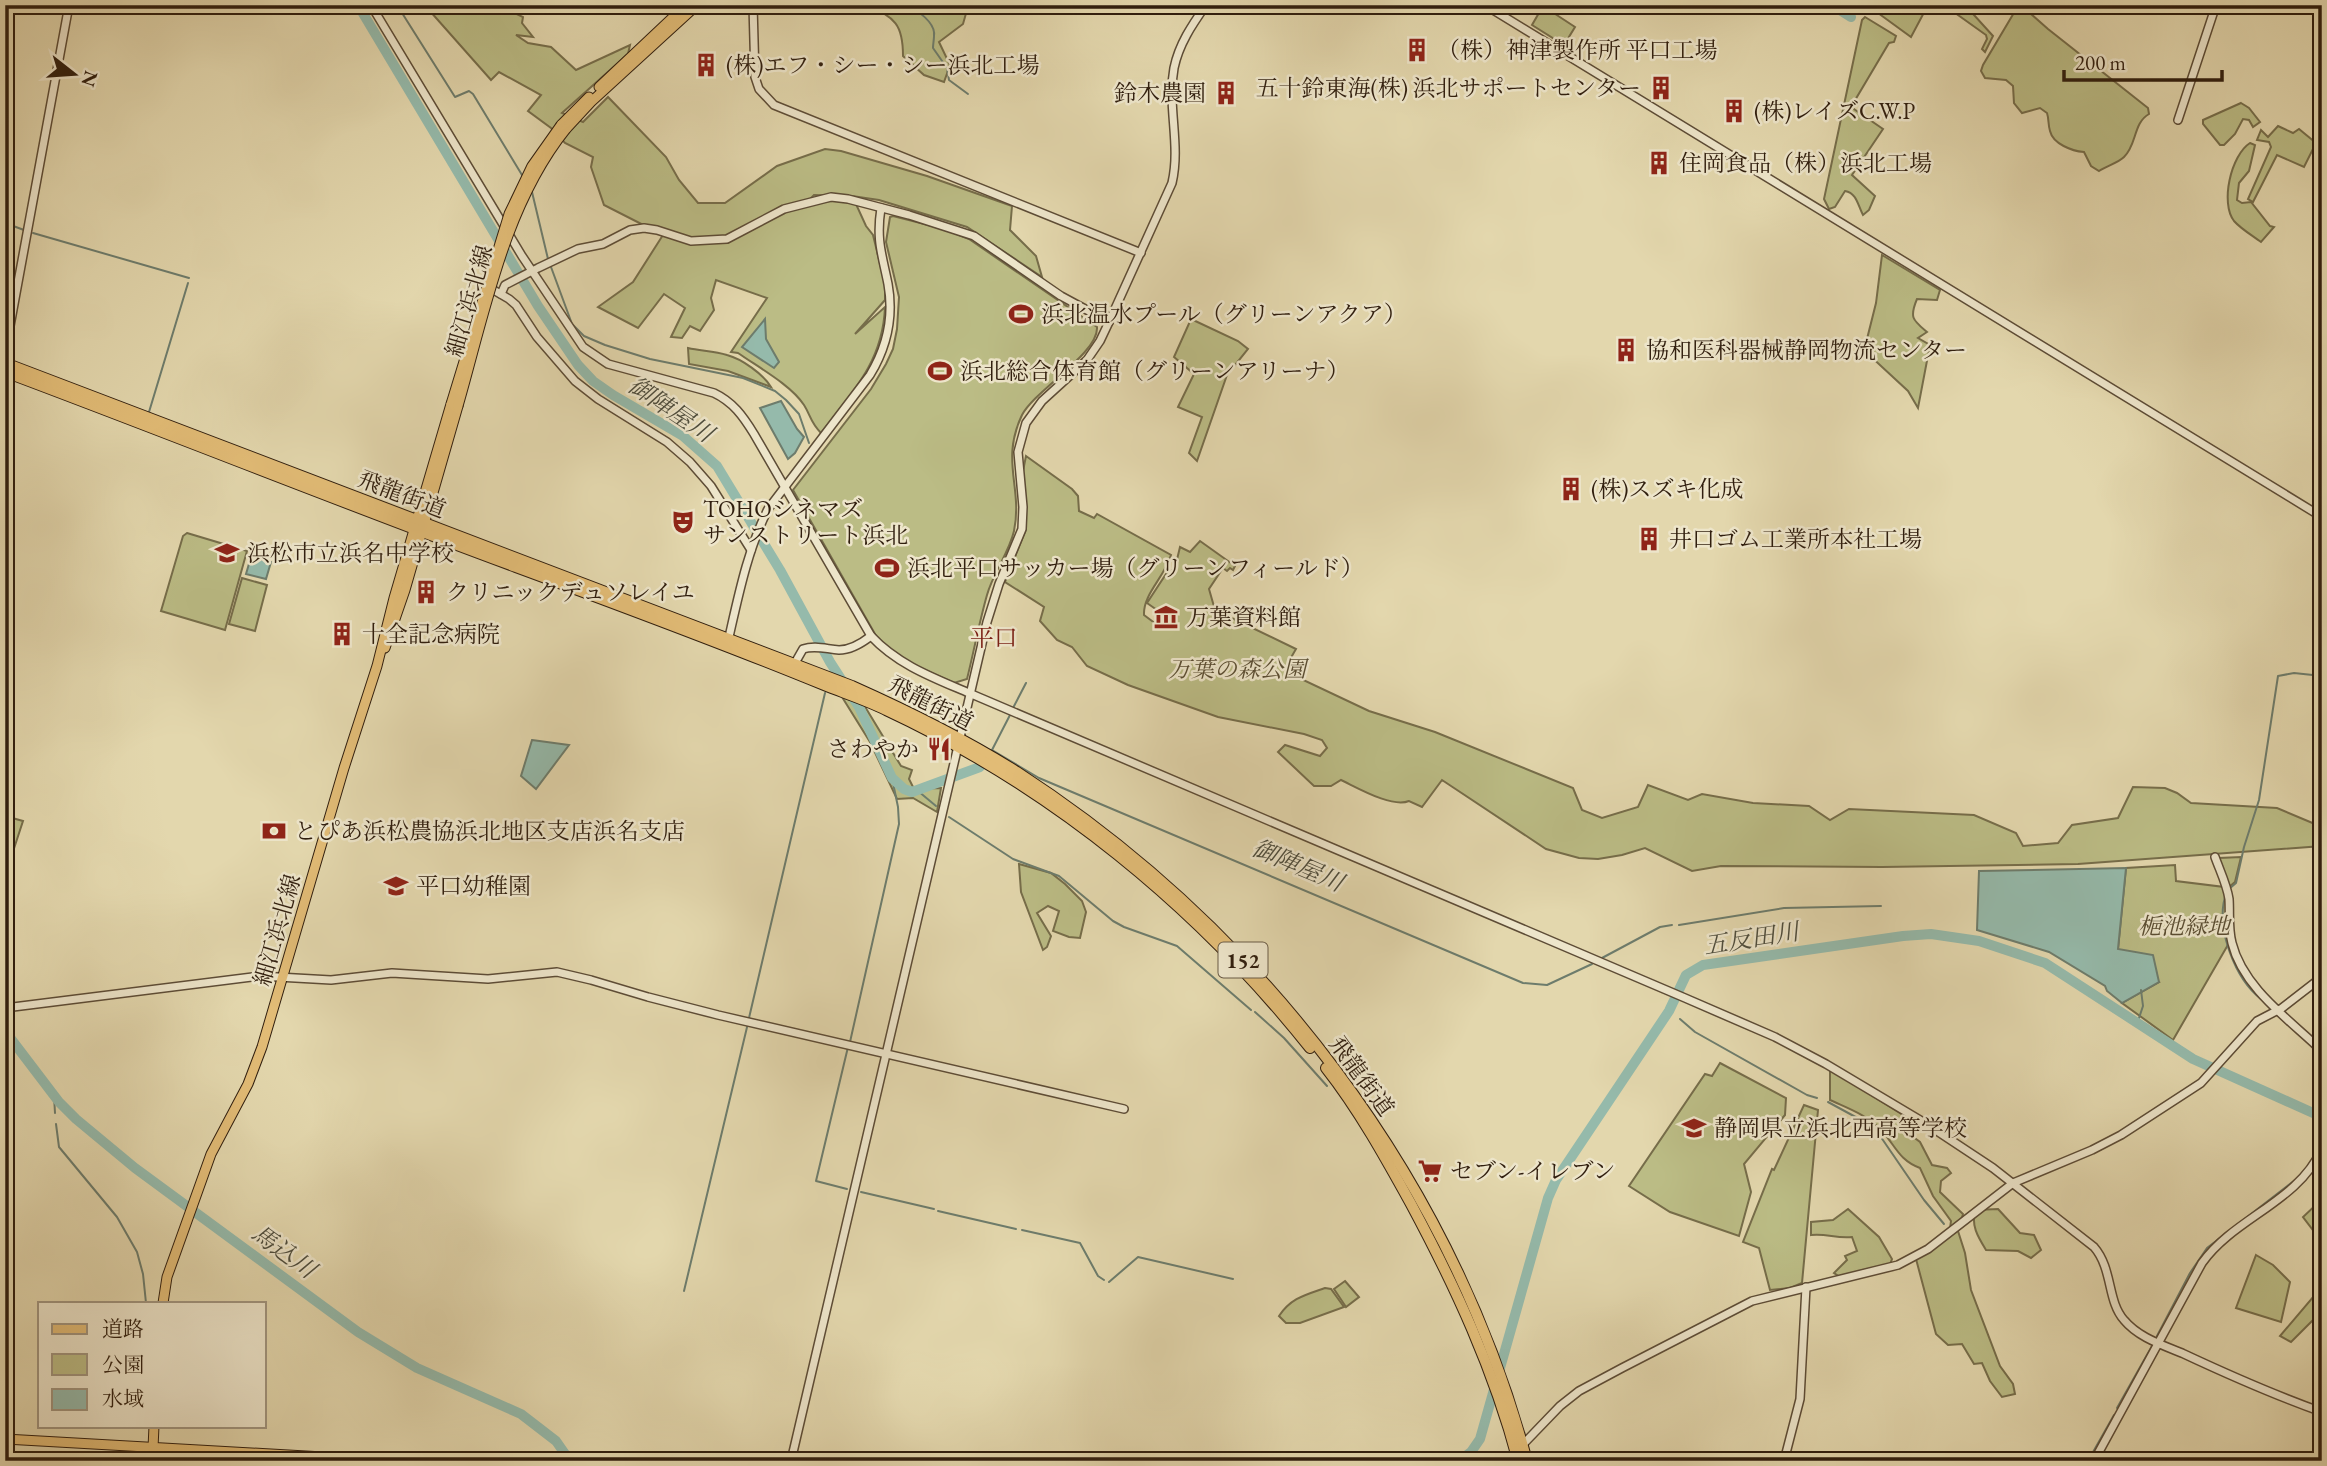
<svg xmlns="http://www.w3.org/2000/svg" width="2327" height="1466" font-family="'EB Garamond','Noto Serif JP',serif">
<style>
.green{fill:#bbbc85;stroke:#766d4a;stroke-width:2}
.water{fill:#95baab;stroke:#6d7c6c;stroke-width:2}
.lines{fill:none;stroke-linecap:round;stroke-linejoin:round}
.stream{stroke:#6d7c6c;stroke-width:2}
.river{stroke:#95baab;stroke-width:10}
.minor-casing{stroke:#5d4c36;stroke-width:10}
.major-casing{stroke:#301e0e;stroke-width:11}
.highway-casing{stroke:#301e0e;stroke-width:12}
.minor{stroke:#ede5ca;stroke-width:7}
.major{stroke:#e2bc76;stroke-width:9}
.highway{stroke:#e2bc76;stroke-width:10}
.major-bridge-casing{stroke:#301e0e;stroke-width:11;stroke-linecap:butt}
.major-bridge{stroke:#e2bc76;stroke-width:9}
.labels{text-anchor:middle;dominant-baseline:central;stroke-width:5;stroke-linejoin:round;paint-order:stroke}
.shield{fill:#ede5ca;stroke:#695a46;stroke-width:2}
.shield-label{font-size:21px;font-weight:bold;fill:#301e0e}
.poi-label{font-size:23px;fill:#301e0e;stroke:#ede5ca;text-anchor:start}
.street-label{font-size:23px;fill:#301e0e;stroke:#ede5ca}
.park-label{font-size:23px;font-style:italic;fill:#5a4d32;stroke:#ede5ca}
.water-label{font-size:24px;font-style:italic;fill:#4e4d3d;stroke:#ede5ca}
.neighbourhood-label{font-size:24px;fill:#7a1f14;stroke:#ede5ca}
</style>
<rect width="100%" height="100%" fill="#e3d7ad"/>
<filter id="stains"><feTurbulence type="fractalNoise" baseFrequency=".00286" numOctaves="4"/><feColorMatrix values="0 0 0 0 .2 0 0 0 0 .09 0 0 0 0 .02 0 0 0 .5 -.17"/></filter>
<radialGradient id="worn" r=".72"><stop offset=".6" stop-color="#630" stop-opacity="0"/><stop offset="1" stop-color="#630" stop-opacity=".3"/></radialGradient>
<g class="green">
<path d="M431,5h39l7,4 4,-4h17l25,12 -1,6 11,14 -17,-2 12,8 23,4 25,23 54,-25 -2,9 -66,59 21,9 25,-25 58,60 13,23 19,23h27l52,-37 48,-17 16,2 86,25 85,30 -2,24 26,26 6,21 -75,-50 -88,-27 -27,-4 -38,-1 -10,10c18,-3 34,-7 52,-1l10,22 7,9 12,49v16l-30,34 30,-27c-2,54 -32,85 -64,126 -11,-11 -10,-17 -17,-28 -13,-20 -46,-38 -66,-52l-7,-1 36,-54 -51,-18 -5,18 3,12 -14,21 -10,-5 -8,12 -11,-1 14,-29 -21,-14 -26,34 -40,-21 35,-25 30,-47 -59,-30 -13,-38 2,-10 -28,-14 -14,-15 -23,-17 13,-16 -42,-23 -8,8 -62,-70z"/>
<path d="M867,5h52l10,3 24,-3 14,5 -4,14 -24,18 11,23 -6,17 -20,-7 -21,-19c0,-32 -8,-38 -36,-51z"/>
<polygon points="1882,5 1928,5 1911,37 1878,13"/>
<polygon points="1944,5 1965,5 1993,36 1985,52 1982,49 1987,39 1986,35"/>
<polygon points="1543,6 1575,27 1564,45 1532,25"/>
<path d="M2018,6h4l26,23 100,79 1,6c-16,9 -12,31 -25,43 -6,6 -18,9 -25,14l-8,-5 -7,-14c-12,-1 -31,-8 -34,-21 -2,-6 -1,-12 -3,-18l-7,-5 -18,5 -8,-10 -1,-17 -7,-6 -21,-2 -4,-7 2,-6z"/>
<path d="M1865,17l31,19 -2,6 -5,1 -38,64 32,22 -31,46 23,21 -6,14 -6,5c-5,-9 -6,-22 -18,-24l-10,16 -6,2 -5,-10 38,-179z"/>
<polygon points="2241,103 2249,108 2260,122 2253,127 2249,120 2243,119 2235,134 2224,145 2220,145 2203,124 2203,120"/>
<polygon points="2278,126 2293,133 2299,129 2316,143 2304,167 2277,155 2253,202 2248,199 2271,147 2269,142 2257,140 2261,130 2268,137"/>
<path d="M2250,143l5,2 -6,26 -10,12 -2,17 5,3 9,-1 19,24 4,1 -13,15c-8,-6 -20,-13 -27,-21 -14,-18 -3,-66 16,-78z"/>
<path d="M893,216l51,13 25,10 128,88c2,26 -62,63 -75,88 -22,46 1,72 -8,116 -5,22 -21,42 -27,64 -8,28 -13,56 -20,84l-13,4 -49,-22 -26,-20 -86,-151 78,-101 15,-25 7,-15 4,-20 2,-32 -13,-55 4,-25z"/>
<path d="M1882,255l58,35 -3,10 -20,-1c-8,19 -4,21 10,33l-9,6 12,7 -12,63 -10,-17 -40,-37 -3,-7 11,-44z"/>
<polygon points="1191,319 1238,341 1248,349 1227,375 1197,461 1189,453 1202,417 1178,407 1194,374 1174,357"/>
<path d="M688,348c13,3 26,3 39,7 15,4 36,19 44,32l-43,-16 -39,-7z"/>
<path d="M1026,456l46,33 6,7 1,15 15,7 3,-4 74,41c-7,23 -28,39 -27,60l16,12 4,-3 -9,-10 2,-4 -10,-7 19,-29 9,-6 5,-21 10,5 10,-11 35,25 -2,4 -3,-2 -3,3 -4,-3 -14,21 6,21 81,39 -7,12 4,9 7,5 -1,3 70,33 66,21 138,56 9,22 20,8 36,-11 10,-22 40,15 14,-6 51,9 56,3 21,14 19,-11 125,6 42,18 7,13 35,-3 14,-18 46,-7 15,-31 32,1 12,5 14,10 86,5 45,19v19l-244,18 -196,3 -161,-1 -29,5 -47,-23 -23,7 -24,4 -19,-1 -33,-9 -104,-69 -20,27 -13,-6c-17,7 -51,-13 -68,-21l-10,6h-17l-36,-34 7,-7 35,11 7,-8 -5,-8 -18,-6 -86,-17 -90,-32 -41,-19 -15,-19 -15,-7 -17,-19 4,-14 -39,-25 21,-53 -4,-53z"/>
<polygon points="187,533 247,551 225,630 161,611 183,536"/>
<polygon points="242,578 267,585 255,631 229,624"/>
<polygon points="842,697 864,705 901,766 912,770 909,779 914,789 941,788 937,812 913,798 897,799 870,742"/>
<polygon points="5,816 23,821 5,876"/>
<polygon points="2241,857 2235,882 2229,887 2219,858"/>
<polygon points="1019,864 1051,873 1065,884 1082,901 1086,912 1080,938 1069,937 1053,931 1059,911 1048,906 1037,913 1051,936 1047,947 1043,950 1021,892"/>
<polygon points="2175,865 2176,881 2224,887 2226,899 2229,943 2173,1040 2122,1003 2159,982 2118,949 2126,868"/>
<polygon points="1720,1063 1786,1098 1785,1115 1744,1164 1751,1192 1739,1236 1670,1212 1629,1186 1705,1074 1712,1076"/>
<path d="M1830,1069l92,58 -10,9 8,6 12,23 15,3 4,5 -10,8 -1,11 23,22 -5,17 7,22 6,37 29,76 13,18 2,10 -13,3 -12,-16 -8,-18 -8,1 -12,-20 -14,1 -12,-11 -20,-75 33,-23 2,-15 -18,-25 -13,-28c-22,-8 -25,-24 -40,-39 -13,-14 -33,-21 -50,-29z"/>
<polygon points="1804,1105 1818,1110 1802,1283 1790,1288 1770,1290 1759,1248 1743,1242 1772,1169 1774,1170"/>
<polygon points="2322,1199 2322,1242 2303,1217"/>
<path d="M1848,1209l31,28 13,22 -3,8 -49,10 -6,-4 13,-13 -2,-4 12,-5 -5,-14c-15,2 -26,-4 -41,-2v-13l22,-2z"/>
<path d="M1998,1209l22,24 14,2 7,15 -10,8 -13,-7 -32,-1c-8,-13 -16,-26 -10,-40z"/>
<polygon points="2256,1255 2273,1265 2290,1282 2281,1322 2236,1308"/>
<polygon points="1345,1281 1359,1297 1346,1307 1334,1289"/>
<path d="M1325,1288l6,1 13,18 -44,16h-14l-7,-7c12,-18 26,-21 46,-28z"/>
<polygon points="2319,1290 2322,1292 2322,1311 2291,1342 2280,1336"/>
</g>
<g class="water">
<polygon points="765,319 766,339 779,362 774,368 742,347"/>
<polygon points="781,401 797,429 804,437 795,453 788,459 760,408"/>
<polygon points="251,557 271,562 266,579 246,574"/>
<polygon points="532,740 569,745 536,789 521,776"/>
<polygon points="2126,868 2118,949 2153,955 2159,982 2122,1003 2107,991 2105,986 2049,952 1977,930 1979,871"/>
</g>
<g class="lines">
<g class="stream">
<polyline points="397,5 455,97 469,91 473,94 522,175"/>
<path d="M908,5c10,6 28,18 26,31 0,4 -1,8 -1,12l14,20 2,12 19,14"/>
<polyline points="532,192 548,259"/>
<polyline points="5,223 24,230"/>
<polyline points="33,233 189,278"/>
<polyline points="551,267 572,324 584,336 605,345 650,359 743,378 775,391 786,400 799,414 809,443"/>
<polyline points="149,412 188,283"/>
<polyline points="834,673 836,669"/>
<polyline points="1012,710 1026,683"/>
<polyline points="1010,715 992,750 1039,778 1523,983 1547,985 1592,964"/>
<polyline points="918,791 936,806"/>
<polyline points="949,817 1013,859 1059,876 1113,921 1124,927 1177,946 1251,1010"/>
<polyline points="2229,889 2236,883 2244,847 2259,800 2278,676 2294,673 2322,676"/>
<path d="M2225,897c-9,32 10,82 36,102"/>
<polyline points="1679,925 1784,908 1881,906"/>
<polyline points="1602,958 1660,927 1672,925"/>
<polyline points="1255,1012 1284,1038 1327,1086"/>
<polyline points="749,1018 825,693"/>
<polyline points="1680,1019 1695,1032 1807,1095 1817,1098"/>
<polyline points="2137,1024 2143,1006 2141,990"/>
<polyline points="850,1042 899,824 898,807 892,778"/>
<polyline points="54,1096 55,1113"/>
<polyline points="1828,1102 1874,1127 1924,1200 1944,1224"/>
<polyline points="56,1124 59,1147 117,1217 137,1252 143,1274 146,1303"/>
<polyline points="2313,1157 2322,1141"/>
<polyline points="847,1189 816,1181 848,1047"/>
<polyline points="861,1192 934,1209"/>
<polyline points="938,1211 1016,1229"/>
<polyline points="1022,1230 1080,1243 1098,1276 1104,1280"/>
<polyline points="1109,1282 1138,1257 1233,1279"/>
<polyline points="684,1291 748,1023"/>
<polyline points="2157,1336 2190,1273 2207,1248 2295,1180"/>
<polyline points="2117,1408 2152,1346"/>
<polyline points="160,1453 161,1461"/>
<polyline points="2088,1461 2114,1415"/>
</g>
<g class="river">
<polyline points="358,5 538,306 578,365 593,381 613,395 683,436 717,466 780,570 830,662 859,707 892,778 904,789 912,792 980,767"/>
<polyline points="1832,5 1851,17"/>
<polyline points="5,1031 59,1102 76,1119 135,1168 358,1332 417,1368 521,1414 556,1441 570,1461"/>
<polyline points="2322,1160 2319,1168 2322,1172"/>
<polyline points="1459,1461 1471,1452 1480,1439 1548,1198 1556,1180 1669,1011 1686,975 1703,965 1903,936 1931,934 1979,941 2045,963 2193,1059 2322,1117"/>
</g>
<g class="minor-casing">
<g id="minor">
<path d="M371,5l151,251 61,91 25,17 106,29c19,9 29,23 40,41l117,202c27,29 63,42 98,57l716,305 90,39 51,27 99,59 68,45 101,79c19,22 13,54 30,73 15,18 39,25 60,34 45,21 90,41 138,58"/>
<polyline points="753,5 755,77 759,89 774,105 1141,253"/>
<polyline points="1485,5 2322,517"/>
<polyline points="2178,120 2216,5"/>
<polyline points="478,281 509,299 516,305 537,337 575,381 598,399 667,442 690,462 711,486 751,550"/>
<path d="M501,294l4,-9 33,-17 40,-19 25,-5 27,-14 14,-2 13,2 34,11 36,-2 57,-30 47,-12 17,2 61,16 65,21 87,60 48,26 63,-139c9,-38 -5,-77 2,-115 5,-24 18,-43 32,-63"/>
<polyline points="5,353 69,5"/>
<path d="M730,643l-1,-6c10,-44 19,-88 39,-128l102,-134c17,-28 24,-58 18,-91 -6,-30 -12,-44 -7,-76"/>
<path d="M795,663l8,-14c12,-4 23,0 36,1 11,0 23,-7 32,-14"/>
<path d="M2215,857c5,14 12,28 14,42 1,15 -1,29 3,44 11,45 58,77 90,108"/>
<polyline points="5,1008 260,976 331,980 392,973 488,979 557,972 591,980 648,997 718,1015 1124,1109"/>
<polyline points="150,1461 153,1448"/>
<polyline points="791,1461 987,622 999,584 1022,529 1023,507 1018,452 1026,423 1042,401 1087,360 1100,341 1109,322"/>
<polyline points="1507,1461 1560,1406 1579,1391 1622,1368 1752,1301 1898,1265 1928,1249 2013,1183 2092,1150 2121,1135 2201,1083 2257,1021 2282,1008 2322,977"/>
<polyline points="1784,1461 1800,1399 1806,1287"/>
<path d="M2094,1461l108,-198c33,-46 95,-60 120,-114"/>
</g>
</g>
<g class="major-casing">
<g id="major">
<polyline points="599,87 686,5"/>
<polyline points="561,125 589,97"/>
<polyline points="566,129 591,102 697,5"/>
<polyline points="385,648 405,590 458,406"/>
<polyline points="163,1303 167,1277 211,1154 248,1084 262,1047 344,768 377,666 394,598 451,404"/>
<polyline points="5,1439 393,1461"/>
<polyline points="153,1448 154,1426"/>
</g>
</g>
<g class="highway-casing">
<g id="highway">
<path d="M5,363l847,323c56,25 113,53 165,86 245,159 434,405 510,689"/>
<path d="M5,372c171,64 340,132 511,195 103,38 206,76 308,118 20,8 42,15 62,25 165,77 311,196 424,338"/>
<path d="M1326,1068c33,42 59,89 85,136 44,82 83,166 107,257"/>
</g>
</g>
<use href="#minor" class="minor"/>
<use href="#major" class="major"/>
<use href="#highway" class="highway"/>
<g class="major-bridge-casing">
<g id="major-bridge">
<polyline points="451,404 509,214 532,166 561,125"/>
<path d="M458,406c27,-93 46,-200 108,-277"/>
</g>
</g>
<use href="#major-bridge" class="major-bridge"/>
</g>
<defs>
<g id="building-bare" transform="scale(1.89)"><path d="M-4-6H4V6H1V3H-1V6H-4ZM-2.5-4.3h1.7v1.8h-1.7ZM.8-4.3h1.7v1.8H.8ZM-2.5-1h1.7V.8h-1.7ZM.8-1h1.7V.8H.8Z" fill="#8f2418" stroke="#ede5ca" stroke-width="2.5" paint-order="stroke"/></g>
<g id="stadium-bare" transform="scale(1.89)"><path d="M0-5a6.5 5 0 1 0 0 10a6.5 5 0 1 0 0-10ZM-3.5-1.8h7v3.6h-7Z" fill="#8f2418" stroke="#ede5ca" stroke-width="2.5" paint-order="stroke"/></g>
<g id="theatre-bare" transform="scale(1.89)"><path d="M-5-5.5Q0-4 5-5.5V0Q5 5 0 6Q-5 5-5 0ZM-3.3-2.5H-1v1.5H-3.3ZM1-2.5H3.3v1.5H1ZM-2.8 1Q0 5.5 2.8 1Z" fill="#8f2418" stroke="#ede5ca" stroke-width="2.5" paint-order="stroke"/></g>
<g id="school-bare" transform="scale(1.89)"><path d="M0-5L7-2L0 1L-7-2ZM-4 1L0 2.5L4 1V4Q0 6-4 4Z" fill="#8f2418" stroke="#ede5ca" stroke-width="2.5" paint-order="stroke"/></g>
<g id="museum-bare" transform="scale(1.89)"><path d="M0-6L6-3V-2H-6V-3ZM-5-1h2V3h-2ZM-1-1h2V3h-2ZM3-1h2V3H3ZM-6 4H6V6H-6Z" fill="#8f2418" stroke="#ede5ca" stroke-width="2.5" paint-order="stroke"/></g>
<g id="restaurant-bare" transform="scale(1.89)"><path d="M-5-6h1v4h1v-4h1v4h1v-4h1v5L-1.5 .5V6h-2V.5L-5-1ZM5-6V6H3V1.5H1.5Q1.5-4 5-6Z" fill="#8f2418" stroke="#ede5ca" stroke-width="2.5" paint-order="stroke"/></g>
<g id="bank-bare" transform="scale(1.89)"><path d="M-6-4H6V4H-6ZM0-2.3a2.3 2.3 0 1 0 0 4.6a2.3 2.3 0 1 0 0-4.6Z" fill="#8f2418" stroke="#ede5ca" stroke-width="2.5" paint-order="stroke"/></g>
<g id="supermarket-bare" transform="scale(1.89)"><path d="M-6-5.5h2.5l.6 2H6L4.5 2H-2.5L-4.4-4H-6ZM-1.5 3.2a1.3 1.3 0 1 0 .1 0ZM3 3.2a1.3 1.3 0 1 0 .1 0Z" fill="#8f2418" stroke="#ede5ca" stroke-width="2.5" paint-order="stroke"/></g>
</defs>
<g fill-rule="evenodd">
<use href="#building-bare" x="1417" y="50"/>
<use href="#building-bare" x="706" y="65"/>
<use href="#building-bare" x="1661" y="88"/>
<use href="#building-bare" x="1226" y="93"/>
<use href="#building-bare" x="1734" y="111"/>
<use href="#building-bare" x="1659" y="163"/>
<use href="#stadium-bare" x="1021" y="314"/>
<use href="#building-bare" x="1626" y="350"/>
<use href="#stadium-bare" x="940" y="371"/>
<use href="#building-bare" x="1571" y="489"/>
<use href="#theatre-bare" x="683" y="522"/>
<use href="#building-bare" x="1649" y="539"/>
<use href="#school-bare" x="227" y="553"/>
<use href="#stadium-bare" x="887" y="568"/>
<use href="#building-bare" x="426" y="592"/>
<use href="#museum-bare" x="1166" y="617"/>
<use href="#building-bare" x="342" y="634"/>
<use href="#restaurant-bare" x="939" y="749"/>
<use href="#bank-bare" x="274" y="831"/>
<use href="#school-bare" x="396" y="886"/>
<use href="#school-bare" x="1694" y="1128"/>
<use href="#supermarket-bare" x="1430" y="1171"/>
</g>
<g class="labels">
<rect class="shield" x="1218.5" y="942.5" width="49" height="35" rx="5"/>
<g class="shield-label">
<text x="1243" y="960">152</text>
</g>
<g class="poi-label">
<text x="1437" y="50">（株）神津製作所 平口工場</text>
<text x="726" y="65">(株)エフ・シー・シー浜北工場</text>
<text x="1641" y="88" text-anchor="end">五十鈴東海(株) 浜北サポートセンター</text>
<text x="1206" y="93" text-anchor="end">鈴木農園</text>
<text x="1754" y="111">(株)レイズC.W.P</text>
<text x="1679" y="163">住岡食品（株）浜北工場</text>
<text x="1041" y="314">浜北温水プール（グリーンアクア）</text>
<text x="1646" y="350">協和医科器械静岡物流センター</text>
<text x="960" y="371">浜北総合体育館（グリーンアリーナ）</text>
<text x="1591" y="489">(株)スズキ化成</text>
<text x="703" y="509">TOHOシネマズ<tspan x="703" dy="26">サンストリート浜北</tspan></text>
<text x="1669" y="539">井口ゴム工業所本社工場</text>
<text x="247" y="553">浜松市立浜名中学校</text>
<text x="907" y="568">浜北平口サッカー場（グリーンフィールド）</text>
<text x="446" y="592">クリニックデュソレイユ</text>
<text x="1186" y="617">万葉資料館</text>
<text x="362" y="634">十全記念病院</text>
<text x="919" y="749" text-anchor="end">さわやか</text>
<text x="294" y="831">とぴあ浜松農協浜北地区支店浜名支店</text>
<text x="416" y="886">平口幼稚園</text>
<text x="1714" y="1128">静岡県立浜北西高等学校</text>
<text x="1450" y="1171">セブン-イレブン</text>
</g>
<g class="street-label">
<text transform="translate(469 301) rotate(-74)">細江浜北線</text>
<text transform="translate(402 494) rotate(21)">飛龍街道</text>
<text transform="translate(931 703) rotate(27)">飛龍街道</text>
<text transform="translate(277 930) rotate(-74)">細江浜北線</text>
<text transform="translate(1362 1076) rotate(54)">飛龍街道</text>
</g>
<g class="park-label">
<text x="1237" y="669">万葉の森公園</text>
<text x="2184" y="926">梔池緑地</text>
</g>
<g class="water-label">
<text transform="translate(671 409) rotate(34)">御陣屋川</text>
<text transform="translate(1298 865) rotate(23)">御陣屋川</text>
<text transform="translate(1751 938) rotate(-9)">五反田川</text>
<text transform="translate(284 1251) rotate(36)">馬込川</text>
</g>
<g class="neighbourhood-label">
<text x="994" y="637">平口</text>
</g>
</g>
<rect width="2327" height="1466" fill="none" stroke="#e3d7ad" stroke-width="28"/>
<rect x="7" y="7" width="2313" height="1452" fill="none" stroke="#301e0e" stroke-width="3.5"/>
<rect x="14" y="14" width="2299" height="1438" fill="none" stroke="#301e0e" stroke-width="2"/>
<rect x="38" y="1302" width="228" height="126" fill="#ede5ca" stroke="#a1957f" stroke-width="2"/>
<rect x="52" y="1324" width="35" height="10" fill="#e2bc76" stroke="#a1957f" stroke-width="2"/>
<text x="102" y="1336" font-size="21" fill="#301e0e">道路</text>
<rect x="52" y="1354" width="35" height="21" fill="#bbbc85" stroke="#a1957f" stroke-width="2"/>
<text x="102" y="1372" font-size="21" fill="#301e0e">公園</text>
<rect x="52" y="1389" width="35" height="21" fill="#95baab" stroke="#a1957f" stroke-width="2"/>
<text x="102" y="1406" font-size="21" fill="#301e0e">水域</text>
<g transform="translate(74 74) rotate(107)" stroke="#ede5ca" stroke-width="5" paint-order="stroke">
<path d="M0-5L12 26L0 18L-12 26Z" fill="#301e0e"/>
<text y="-10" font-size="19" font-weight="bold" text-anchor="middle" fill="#301e0e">N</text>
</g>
<path d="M2064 70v10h158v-10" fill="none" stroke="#301e0e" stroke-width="3.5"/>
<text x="2075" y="70" font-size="21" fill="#301e0e" stroke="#ede5ca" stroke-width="5" paint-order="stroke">200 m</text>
<rect width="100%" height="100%" filter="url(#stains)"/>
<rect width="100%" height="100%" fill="url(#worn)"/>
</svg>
